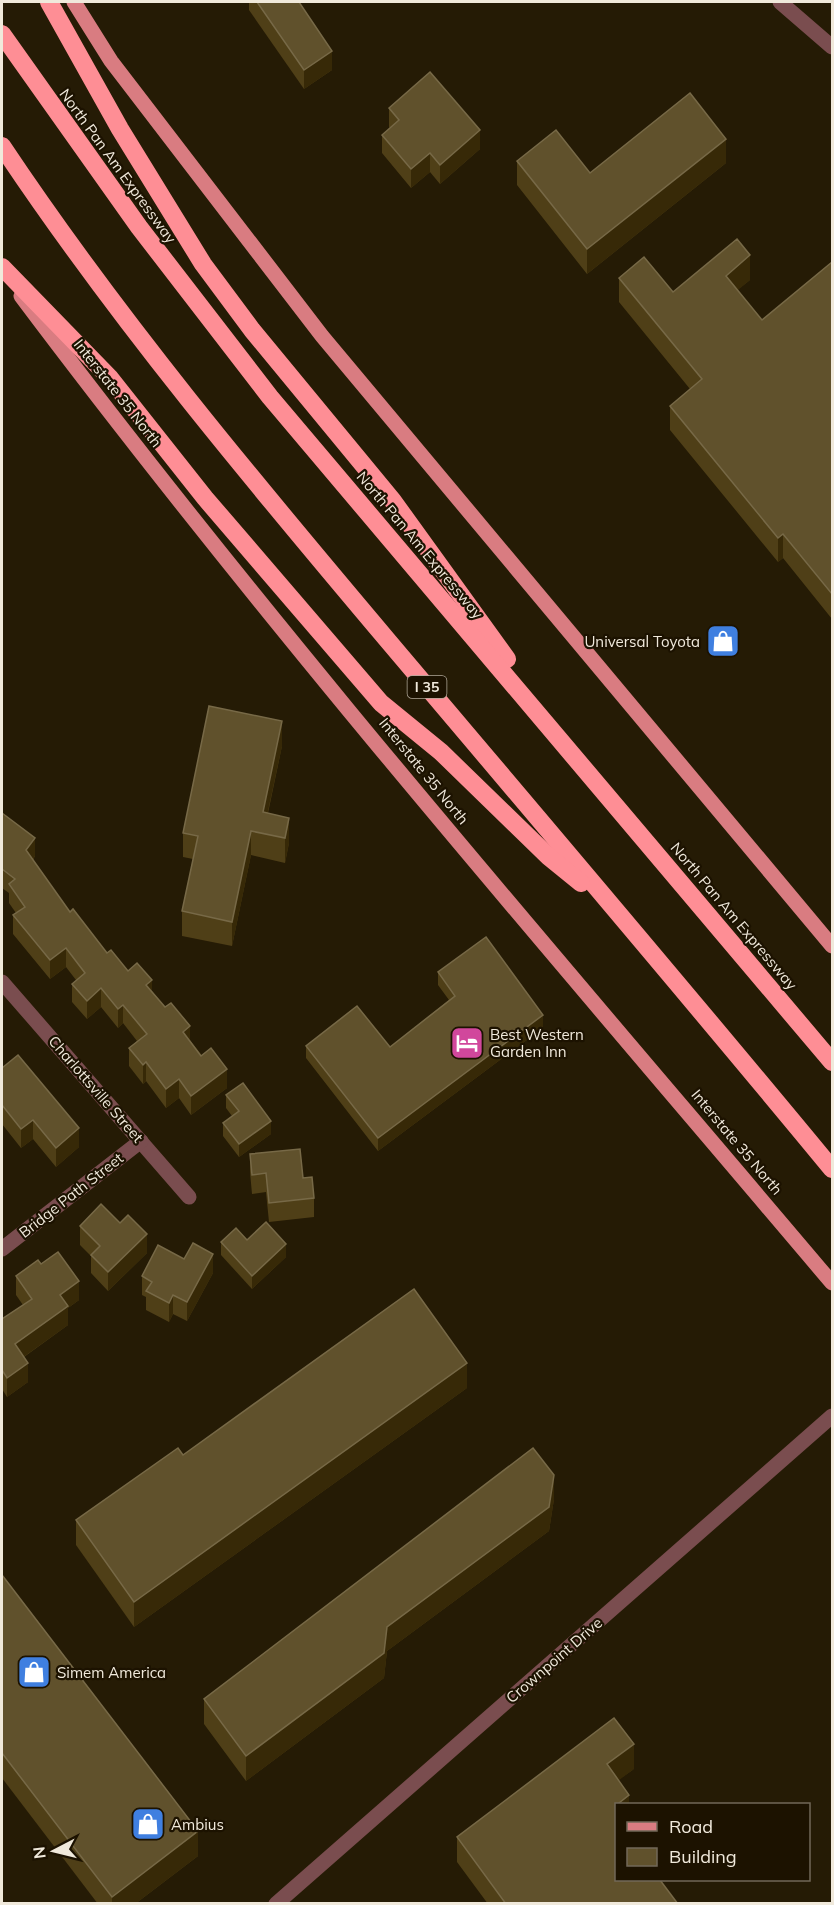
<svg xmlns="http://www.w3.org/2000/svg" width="834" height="1905" font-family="Mulish,sans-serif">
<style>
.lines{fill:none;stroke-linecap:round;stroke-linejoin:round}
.minor{stroke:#7a4d4f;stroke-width:15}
.major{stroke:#d97c81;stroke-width:15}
.highway{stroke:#fe8e95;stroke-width:18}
.wall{fill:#4f3f17}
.shaded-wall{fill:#372907}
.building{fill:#60512c;stroke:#776947;stroke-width:1.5}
.labels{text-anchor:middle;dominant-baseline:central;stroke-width:4.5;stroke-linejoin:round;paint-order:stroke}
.shield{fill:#1c1200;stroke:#b0a899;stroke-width:1.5}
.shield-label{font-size:14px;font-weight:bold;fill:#f0e9db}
.street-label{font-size:15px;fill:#f0e9db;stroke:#1c1200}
.poi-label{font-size:15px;fill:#f0e9db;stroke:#1c1200;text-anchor:start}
</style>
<rect width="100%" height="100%" fill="#251b05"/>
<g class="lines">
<g class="minor">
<polyline points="780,2 832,47"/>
<polyline points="2,982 189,1197"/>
<polyline points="2,1249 141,1141"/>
<polyline points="276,1904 832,1416"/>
</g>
<g class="major">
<polyline points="74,2 111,61 322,336 832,946"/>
<path d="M21,296c256,341 536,662 811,987"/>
</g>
<g class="highway">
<polyline points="49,2 120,129 203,264 252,330 393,501 507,659"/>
<polyline points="2,34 139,227 270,397 832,1062"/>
<path d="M2,146c116,174 252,336 387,496 148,175 297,350 443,527"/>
<polyline points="2,267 110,378 205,498 381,703 441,752 549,857 581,883"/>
</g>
</g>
<g class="wall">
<polygon points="249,2 299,2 332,70 304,89 249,10"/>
<polygon points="389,108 480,149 440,184 430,172 411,188 382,153 382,135 390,128 389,127"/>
<polygon points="517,161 590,173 726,163 587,274 517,185"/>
<polygon points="832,262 832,619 783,558 778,562 670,430 670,406 690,389 619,302 619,278 673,292 750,280 737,290 762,320"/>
<polygon points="282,746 268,813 289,843 285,863 251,855 232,946 182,936 182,911 193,859 183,857 183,833"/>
<polygon points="2,813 35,856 33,860 70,912 107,953 152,991 227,1088 191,1115 179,1098 166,1108 146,1081 143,1084 129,1066 129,1048 137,1041 123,1023 118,1028 101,1007 87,1019 72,1002 72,984 76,980 66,967 50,979 13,934 13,915 16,913 9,903 9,893 2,888"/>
<polygon points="438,972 543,1028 378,1151 306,1058 306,1046 390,1047 449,1000 438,985"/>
<polygon points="2,1067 79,1147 56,1167 33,1139 21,1148 2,1124"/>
<polygon points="226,1095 271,1134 239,1157 223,1136 223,1123 232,1116 226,1108"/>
<polygon points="250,1154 303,1178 314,1198 314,1217 269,1222 266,1192 252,1194 250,1172"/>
<polygon points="80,1226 147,1253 108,1291 91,1273 91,1256 80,1245"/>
<polygon points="247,1240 286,1257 252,1289 221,1255 221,1242"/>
<polygon points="184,1259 213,1273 187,1321 173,1314 169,1322 146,1310 146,1297 142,1295 142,1276"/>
<polygon points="41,1264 79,1300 68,1308 68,1325 24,1357 28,1382 7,1397 2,1389 2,1319 23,1305 16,1295 16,1276"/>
<polygon points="467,1388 134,1627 76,1545 76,1520 183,1455"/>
<polygon points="554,1499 549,1531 387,1651 384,1678 246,1781 204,1724 204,1699"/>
<polygon points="2,1575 198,1856 135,1904 98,1904 2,1778"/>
<polygon points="634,1769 618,1780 629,1804 616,1880 678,1904 488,1904 457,1862 457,1837"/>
</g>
<g class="shaded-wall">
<polygon points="332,51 332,70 304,89 304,70"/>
<polygon points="480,130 480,149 440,184 440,165"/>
<polygon points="726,139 726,163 587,274 587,249"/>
<polygon points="430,153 430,172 411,188 411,169"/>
<polygon points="750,255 750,280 726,300 726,276"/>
<polygon points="783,534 783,558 778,562 778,538"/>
<polygon points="282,721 282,746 263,834 263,812"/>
<polygon points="289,818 289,843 285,863 285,838"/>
<polygon points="251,831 251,855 232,946 232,922"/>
<polygon points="35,838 35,856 26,869 26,850"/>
<polygon points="66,948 66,967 50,979 50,960"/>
<polygon points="152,980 152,999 146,985"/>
<polygon points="101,988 101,1007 87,1019 87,1001"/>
<polygon points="123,1005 123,1023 118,1028 118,1009"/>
<polygon points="543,1015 543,1028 378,1151 378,1138"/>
<polygon points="190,1026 190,1045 183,1032"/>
<polygon points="146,1062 146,1081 143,1084 143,1065"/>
<polygon points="227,1069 227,1088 191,1115 191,1096"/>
<polygon points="179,1079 179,1098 166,1108 166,1089"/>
<polygon points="33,1120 33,1139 21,1148 21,1129"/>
<polygon points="271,1121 271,1134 239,1157 239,1144"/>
<polygon points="79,1128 79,1147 56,1167 56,1148"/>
<polygon points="147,1234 147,1253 108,1291 108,1272"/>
<polygon points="286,1244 286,1257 252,1289 252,1276"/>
<polygon points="213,1254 213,1273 187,1321 187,1302"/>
<polygon points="79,1281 79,1300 68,1308 68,1325 15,1363 15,1344 60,1295"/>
<polygon points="173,1295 173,1314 169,1322 169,1303"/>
<polygon points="28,1363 28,1382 7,1397 7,1378"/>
<polygon points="467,1363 467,1388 134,1627 134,1602"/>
<polygon points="554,1475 554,1499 549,1531 387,1651 384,1678 246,1781 246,1756"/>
<polygon points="634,1744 634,1769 607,1789 607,1764"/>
<polygon points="629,1795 629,1804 619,1804 619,1803"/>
<polygon points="198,1831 198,1856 135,1904 112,1904 112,1897"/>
</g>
<g class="building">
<polygon points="257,2 299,2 332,51 304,70"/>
<polygon points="430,72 480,130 440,165 430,153 411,169 382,135 399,120 389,108"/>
<polygon points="690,93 726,139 587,249 517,161 556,130 590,173"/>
<polygon points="737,239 750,255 726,276 762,320 832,262 832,594 783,534 778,538 670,406 702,379 619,278 644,257 673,292"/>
<polygon points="209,706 282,721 263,812 289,818 285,838 251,831 232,922 182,911 198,836 183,833"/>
<polygon points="2,813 35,838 26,850 70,912 73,909 107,953 111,950 128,971 137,963 152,980 146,985 165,1007 171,1003 190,1026 183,1032 201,1056 211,1048 227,1069 191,1096 179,1079 166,1089 146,1062 143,1065 129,1048 147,1034 123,1005 118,1009 101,988 87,1001 72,984 85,973 66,948 50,960 13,915 25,907 9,884 15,879 2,869"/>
<polygon points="486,937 543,1015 378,1138 306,1046 357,1006 390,1047 455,996 438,972"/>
<polygon points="18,1055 79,1128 56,1148 33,1120 21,1129 2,1105 2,1067 2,1068"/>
<polygon points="243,1083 271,1121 239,1144 223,1123 239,1111 226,1095"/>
<polygon points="300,1149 303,1178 312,1177 314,1198 269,1203 266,1173 252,1175 250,1154"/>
<polygon points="101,1204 120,1223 128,1215 147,1234 108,1272 91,1255 100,1246 80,1226"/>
<polygon points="266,1222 286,1244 252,1276 221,1242 236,1228 247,1240"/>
<polygon points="193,1243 213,1254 187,1302 173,1295 169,1303 146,1291 152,1282 142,1276 158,1245 184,1259"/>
<polygon points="58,1252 79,1281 60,1295 68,1306 15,1344 28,1363 7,1378 2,1370 2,1319 32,1299 16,1276 38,1260 41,1264"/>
<polygon points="414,1289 467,1363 134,1602 76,1520 178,1448 183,1455"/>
<polygon points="533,1448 554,1475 549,1507 387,1627 384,1653 246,1756 204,1699"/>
<polygon points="2,1575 198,1831 112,1897 2,1753"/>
<polygon points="614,1718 634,1744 607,1764 629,1795 619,1803 620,1804 616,1804 616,1880 660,1880 678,1904 506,1904 457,1837"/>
</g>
<defs>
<g id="shop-square" transform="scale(1.725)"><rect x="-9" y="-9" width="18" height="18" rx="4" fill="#3f7fe0" stroke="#1c1200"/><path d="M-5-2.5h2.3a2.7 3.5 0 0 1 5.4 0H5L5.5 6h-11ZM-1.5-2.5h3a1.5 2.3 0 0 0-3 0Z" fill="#fff"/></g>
<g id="hotel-square" transform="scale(1.725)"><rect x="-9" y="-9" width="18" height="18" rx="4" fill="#d1479c" stroke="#1c1200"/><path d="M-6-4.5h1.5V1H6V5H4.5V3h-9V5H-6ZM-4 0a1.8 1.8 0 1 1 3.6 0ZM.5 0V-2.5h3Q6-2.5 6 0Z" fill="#fff"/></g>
</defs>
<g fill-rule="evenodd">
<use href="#shop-square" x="723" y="641"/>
<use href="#hotel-square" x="467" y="1043"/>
<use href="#shop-square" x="34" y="1672"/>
<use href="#shop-square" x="148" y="1824"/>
</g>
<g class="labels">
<rect class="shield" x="407.5" y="676" width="39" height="22" rx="4.5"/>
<g class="shield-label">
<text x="427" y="687">I 35</text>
</g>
<g class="street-label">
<text transform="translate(118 166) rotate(54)">North Pan Am Expressway</text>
<text transform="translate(118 393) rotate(52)">Interstate 35 North</text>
<text transform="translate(420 545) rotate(50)">North Pan Am Expressway</text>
<text transform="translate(424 771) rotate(51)">Interstate 35 North</text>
<text transform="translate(734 916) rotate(50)">North Pan Am Expressway</text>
<text transform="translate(96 1089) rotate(49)">Charlottsville Street</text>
<text transform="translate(737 1142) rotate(50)">Interstate 35 North</text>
<text transform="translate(71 1195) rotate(-38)">Bridge Path Street</text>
<text transform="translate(554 1660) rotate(-41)">Crownpoint Drive</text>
</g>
<g class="poi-label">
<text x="700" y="641" text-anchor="end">Universal Toyota</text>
<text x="490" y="1034">Best Western<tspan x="490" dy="17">Garden Inn</tspan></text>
<text x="57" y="1672">Simem America</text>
<text x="171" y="1824">Ambius</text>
</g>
</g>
<rect width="834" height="1905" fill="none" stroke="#f0e9db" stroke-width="6"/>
<rect x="615" y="1803" width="195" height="78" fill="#1c1200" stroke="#716858" stroke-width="1.5"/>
<rect x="627" y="1822" width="30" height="9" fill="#d97c81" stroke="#716858" stroke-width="1.5"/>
<text x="669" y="1833" font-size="18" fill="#f0e9db">Road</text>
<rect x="627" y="1848" width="30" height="18" fill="#60512c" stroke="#716858" stroke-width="1.5"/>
<text x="669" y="1863" font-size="18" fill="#f0e9db">Building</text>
<g transform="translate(54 1851) rotate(263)" stroke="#1c1200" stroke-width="4.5" paint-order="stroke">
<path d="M0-4.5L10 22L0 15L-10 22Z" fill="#f0e9db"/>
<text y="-9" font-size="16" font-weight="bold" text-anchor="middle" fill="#f0e9db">N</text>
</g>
</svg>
